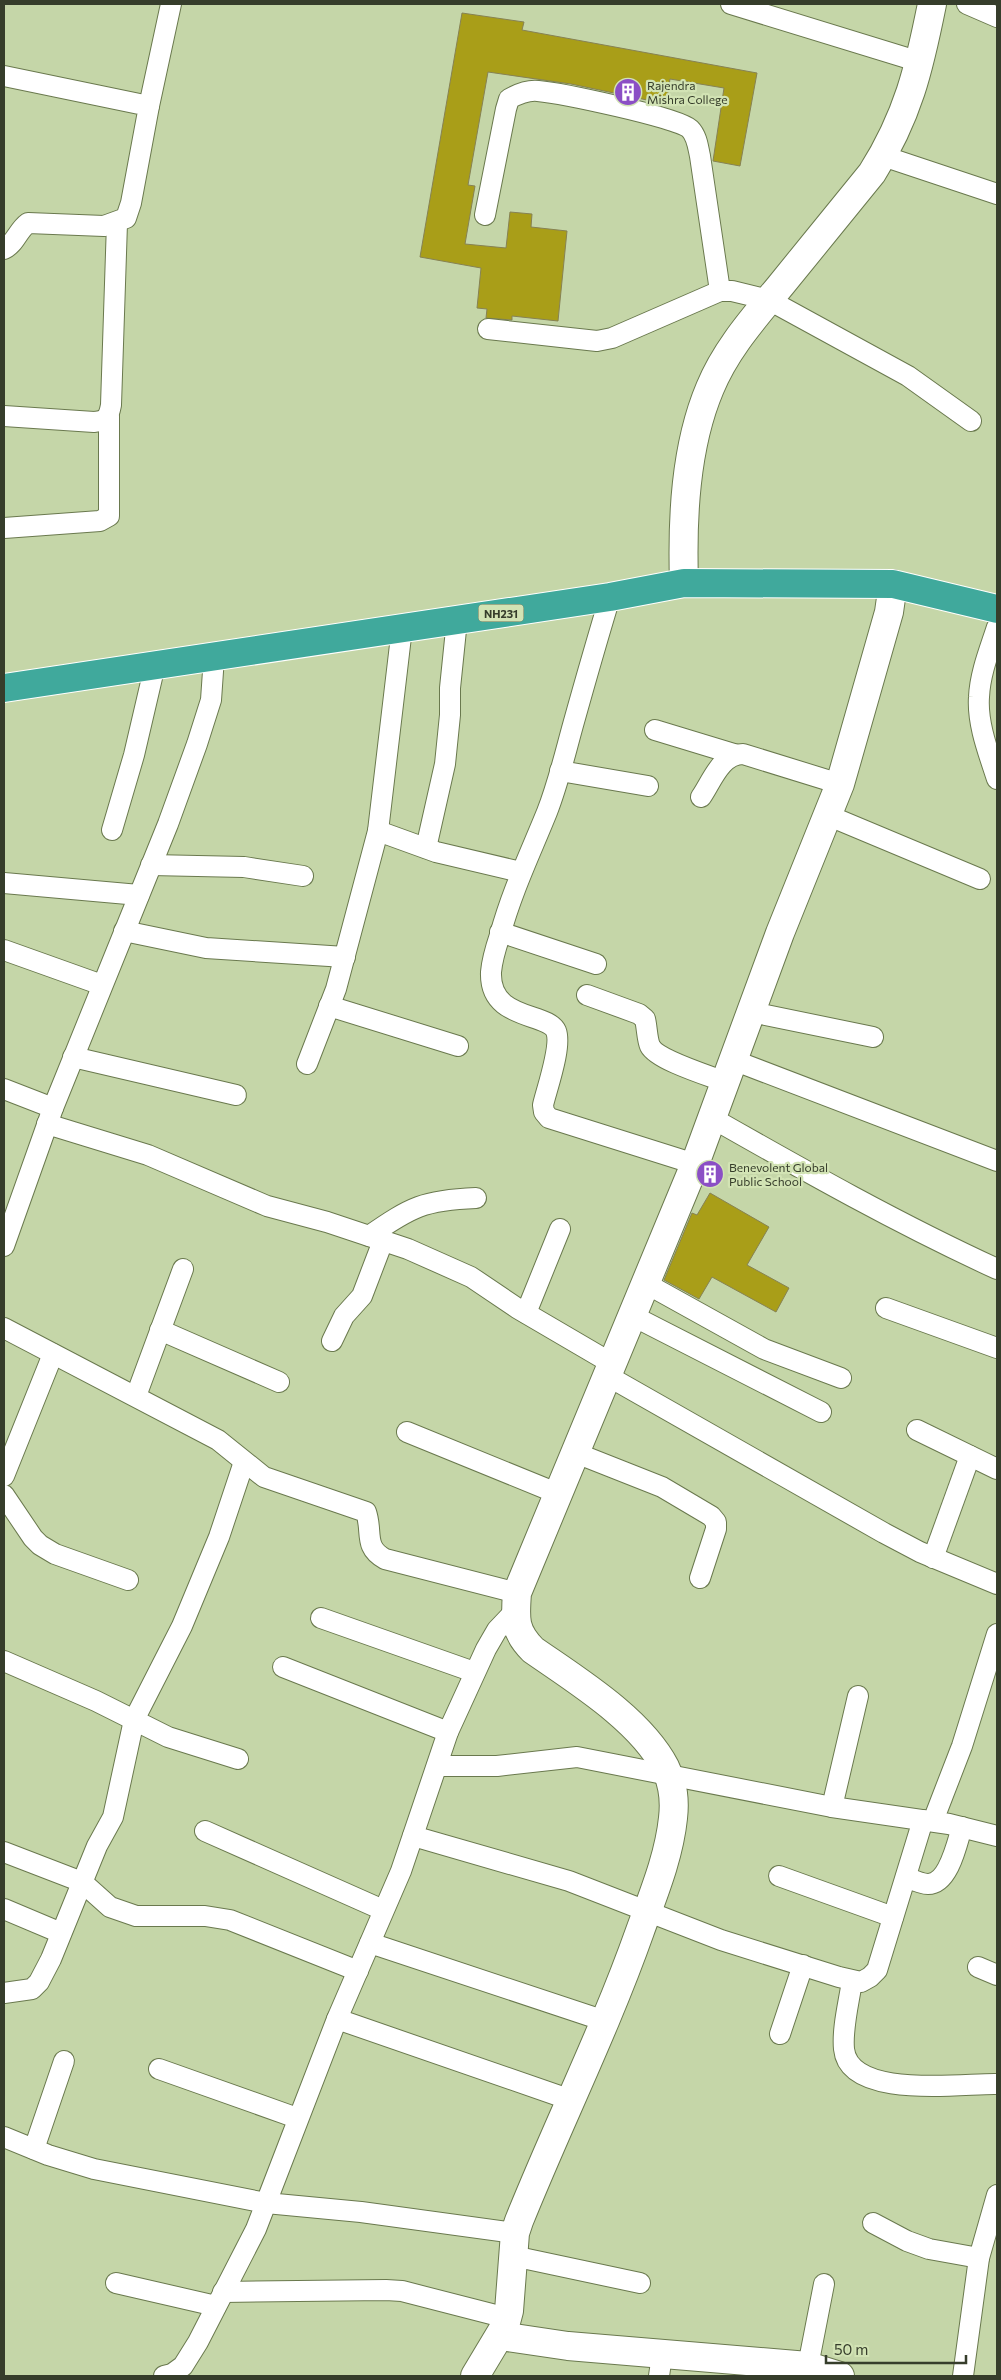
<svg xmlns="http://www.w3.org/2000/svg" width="1001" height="2380" font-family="Commissioner,sans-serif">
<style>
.building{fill:#a99e18;stroke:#868254}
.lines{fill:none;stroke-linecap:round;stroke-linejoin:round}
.street-casing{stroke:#6a794e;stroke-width:22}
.secondary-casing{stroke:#6a794e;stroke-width:30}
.highway-casing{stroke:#fff;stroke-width:30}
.street{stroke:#fff;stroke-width:20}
.secondary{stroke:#fff;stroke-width:28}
.highway{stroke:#40a99c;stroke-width:28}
.labels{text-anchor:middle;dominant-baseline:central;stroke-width:4.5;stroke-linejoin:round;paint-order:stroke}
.shield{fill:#d2e3b4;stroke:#656f54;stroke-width:1}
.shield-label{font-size:11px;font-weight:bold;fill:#363d2b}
.poi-label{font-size:12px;fill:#363d2b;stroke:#d2e3b4;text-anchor:start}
</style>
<rect width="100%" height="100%" fill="#c5d6a8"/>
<g class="building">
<polygon points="462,13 524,22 522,30 757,73 740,166 713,161 724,88 670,79 666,104 571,84 488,72 468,185 475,186 465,244 506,248 510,212 532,214 531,227 567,231 558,321 512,316 512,320 486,318 487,309 477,308 481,268 420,257"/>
<polygon points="711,1166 721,1170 715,1184 705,1180"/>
<polygon points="710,1193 769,1227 747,1265 789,1288 776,1312 712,1277 699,1299 664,1280 692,1213 697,1215"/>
</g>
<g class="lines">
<g class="street-casing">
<g id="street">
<polyline points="731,4 920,62"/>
<polyline points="967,4 997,17"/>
<path d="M4,76l145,30 -18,97 -5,15 -22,8 -76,-3c-10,7 -13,21 -24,26"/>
<polyline points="149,106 171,4"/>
<polyline points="883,156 997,194"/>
<path d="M485,215l21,-106 3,-10c9,-5 20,-9 29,-8 22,2 139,26 152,38 7,7 8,18 10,27l20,135"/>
<polyline points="488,329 597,341 612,338 720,291 732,291 769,300 908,376 971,421"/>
<path d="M4,416l90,6c13,-1 15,-6 17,-17l6,-182"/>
<polyline points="4,528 100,521 109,516 109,416"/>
<path d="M610,597c-13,43 -25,85 -37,128 -8,29 -15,59 -26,87 -17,42 -35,79 -47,123 -4,12 -8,25 -9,37 -2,49 57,40 65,59 6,15 -9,57 -13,74l1,7 5,6 146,46"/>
<path d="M997,627c-7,22 -17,46 -18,70 -2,27 10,57 18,82"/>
<polyline points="655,730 734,754"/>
<polyline points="560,771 648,786"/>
<path d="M701,797c11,-16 20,-43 42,-43l97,30"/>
<polyline points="827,815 980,879"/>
<polyline points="112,830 134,755 155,665"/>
<polyline points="378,831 436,852 521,872"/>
<polyline points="426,848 445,764 450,715 450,688 457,620"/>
<polyline points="151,865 244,867 303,876"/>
<polyline points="4,883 139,895"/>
<polyline points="124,931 206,948 345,957"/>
<polyline points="500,932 596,964"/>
<polyline points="4,950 102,985"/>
<path d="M587,995l52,19 6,5c2,8 2,20 5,27 7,14 60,30 75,36"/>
<polyline points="329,1006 458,1046"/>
<polyline points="751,1012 873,1037"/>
<polyline points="73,1057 236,1095"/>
<polyline points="733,1060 997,1161"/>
<polyline points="307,1064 336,989 378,831 402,628"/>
<polyline points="4,1089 53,1108"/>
<path d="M712,1118c93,53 187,106 285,151"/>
<polyline points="47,1124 148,1155 267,1206 327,1222 408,1249 471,1277 517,1308 611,1363"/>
<path d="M369,1236c42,-29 55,-36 107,-38"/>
<polyline points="4,1246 53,1108 168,824 197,744 211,700 214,657"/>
<polyline points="645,1283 764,1349 841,1378"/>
<polyline points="886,1308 997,1348"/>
<polyline points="526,1313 560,1229"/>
<polyline points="631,1315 821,1412"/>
<path d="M4,1328l214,112 46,37 102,35c7,20 -3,35 19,47l132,34"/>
<polyline points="160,1330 279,1382"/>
<polyline points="332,1341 344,1316 362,1296 383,1241"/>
<polyline points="606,1375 884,1533 920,1552 997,1584"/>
<polyline points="136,1396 183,1269"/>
<polyline points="917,1430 997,1469"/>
<polyline points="407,1432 559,1494"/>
<polyline points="576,1453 662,1487 711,1516 716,1522 716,1529 700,1578"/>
<polyline points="4,1476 53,1354"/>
<polyline points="4,1495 33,1538 40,1545 55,1554 128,1580"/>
<polyline points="933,1558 970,1456"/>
<polyline points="321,1618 474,1672"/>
<polyline points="4,1661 96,1701 168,1737 238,1759"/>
<polyline points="283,1667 448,1732"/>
<polyline points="437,1766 497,1766 577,1757 832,1807 949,1824 997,1836"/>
<polyline points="832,1807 858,1696"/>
<polyline points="933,1821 962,1746 997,1634"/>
<polyline points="205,1831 383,1910"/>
<polyline points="413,1836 569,1881 721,1940 839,1977 861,1982 870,1977 877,1970 923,1820"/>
<polyline points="4,1852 82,1882 110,1907 136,1916 205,1916 230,1920 358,1971"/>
<polyline points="779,1876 893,1917"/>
<path d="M906,1877c7,3 15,7 22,7 21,0 29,-41 34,-57"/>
<polyline points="4,1909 61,1933"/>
<polyline points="370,1943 605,2021"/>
<polyline points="978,1967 997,1975"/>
<path d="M852,1981c-3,21 -10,47 -8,68 5,51 119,34 153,35"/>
<polyline points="4,1993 32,1989 39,1982 51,1959 97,1846 113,1817 134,1720 182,1626 219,1537 244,1462"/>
<polyline points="337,2019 571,2100"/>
<polyline points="780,2034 803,1965"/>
<polyline points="159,2069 297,2118"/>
<polyline points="4,2137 48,2155 94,2169 266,2203 361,2212 515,2233"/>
<polyline points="34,2149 64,2061"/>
<polyline points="873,2223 907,2241 929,2249 979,2258"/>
<polyline points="513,2256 640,2283"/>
<polyline points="116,2283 216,2306"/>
<polyline points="223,2292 386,2290 402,2291 507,2318"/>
<polyline points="808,2366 824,2284"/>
<polyline points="164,2376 172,2374 183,2366 198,2342 256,2229 337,2019 401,1871 448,1732 486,1649 497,1630 516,1610"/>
<polyline points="659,2376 662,2355"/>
<polyline points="963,2376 979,2258 997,2195"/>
</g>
</g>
<g class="secondary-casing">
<g id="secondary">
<path d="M684,583c-2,-64 1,-136 26,-195 16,-39 44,-70 71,-103 30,-37 61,-75 91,-112 36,-57 47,-104 60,-169"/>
<polyline points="500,2336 568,2346 808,2366 840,2376"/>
<path d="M475,2376l30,-50 4,-15 6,-78 4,-12c39,-97 86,-191 121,-290 13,-36 29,-74 33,-113 2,-17 0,-35 -8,-51 -25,-48 -89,-87 -132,-117 -19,-19 -18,-31 -16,-57l178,-429 85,-231 60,-149 49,-172 4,-28"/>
</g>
</g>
<g class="highway-casing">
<polyline id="highway" points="4,688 610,597 684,583 893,584 997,609"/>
</g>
<use href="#street" class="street"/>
<use href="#secondary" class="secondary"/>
<use href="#highway" class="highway"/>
</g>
<defs>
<g id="building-disc" transform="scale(1.4375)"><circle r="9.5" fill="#8b4fc5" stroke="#d2e3b4"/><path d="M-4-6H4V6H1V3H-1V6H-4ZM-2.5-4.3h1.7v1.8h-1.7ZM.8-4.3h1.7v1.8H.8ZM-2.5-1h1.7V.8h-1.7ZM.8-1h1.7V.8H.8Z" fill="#fff"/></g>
</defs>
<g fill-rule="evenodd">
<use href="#building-disc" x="628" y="92"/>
<use href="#building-disc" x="710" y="1174"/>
</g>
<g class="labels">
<rect class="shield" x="478.5" y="604.5" width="45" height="17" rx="4"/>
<g class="shield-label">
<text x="501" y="613">NH231</text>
</g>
<g class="poi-label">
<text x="647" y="85">Rajendra<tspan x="647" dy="14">Mishra College</tspan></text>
<text x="729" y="1167">Benevolent Global<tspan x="729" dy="14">Public School</tspan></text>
</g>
</g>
<rect width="1001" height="2380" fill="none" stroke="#363d2b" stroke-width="10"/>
<path d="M826 2355v8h140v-8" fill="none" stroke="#363d2b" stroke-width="2.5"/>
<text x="834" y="2355" font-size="15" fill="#363d2b" stroke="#d2e3b4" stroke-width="4" paint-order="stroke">50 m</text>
</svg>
